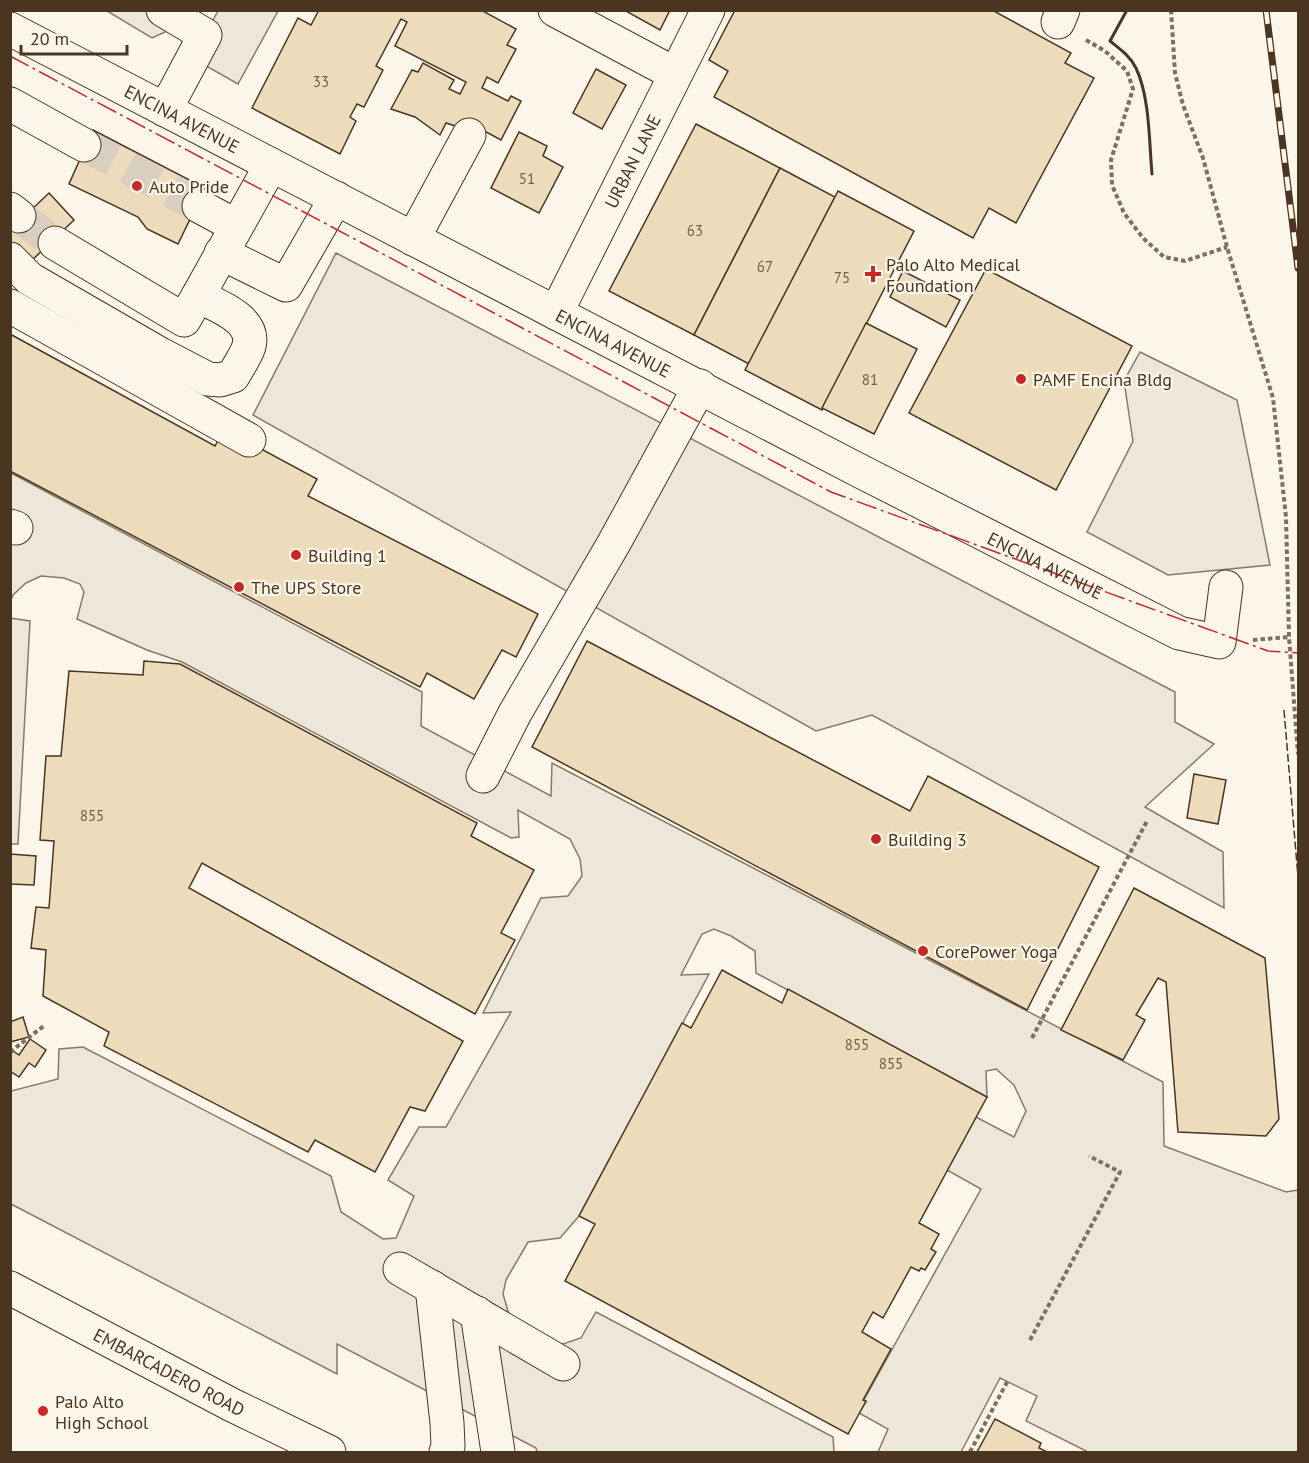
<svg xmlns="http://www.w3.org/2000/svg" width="1309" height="1463" font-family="'PT Sans',sans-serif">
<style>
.parking{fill:#ede7d9;stroke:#887966;stroke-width:1.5}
.building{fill:#ecdcbc;stroke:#4a3520;stroke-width:1.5}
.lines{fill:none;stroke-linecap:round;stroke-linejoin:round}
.minor-tunnel{stroke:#d8cfc1;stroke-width:33;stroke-dasharray:33 16;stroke-linecap:butt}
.minor-casing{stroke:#4a3520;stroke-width:35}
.major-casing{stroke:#4a3520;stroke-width:35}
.path{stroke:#7f6f5c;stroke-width:4;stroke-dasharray:4.5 3;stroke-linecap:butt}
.minor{stroke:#fbf6e9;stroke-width:33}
.major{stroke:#fbf6e9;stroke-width:33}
.rail-casing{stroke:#4a3520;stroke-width:7}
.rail{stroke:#fbf6e9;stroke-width:4.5;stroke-dasharray:14;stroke-linecap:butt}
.fence{stroke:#4a3520;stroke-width:1.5;stroke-dasharray:8 3;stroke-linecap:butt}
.wall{stroke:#4a3520;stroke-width:3}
.power{stroke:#c62828;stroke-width:1.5;stroke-dasharray:21 4.5 3 4.5;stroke-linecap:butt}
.poi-dot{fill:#c62828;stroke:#fbf6e9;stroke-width:2}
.labels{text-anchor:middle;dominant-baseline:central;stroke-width:4.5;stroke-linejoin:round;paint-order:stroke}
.number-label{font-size:15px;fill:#725f47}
.street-label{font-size:18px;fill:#4a3520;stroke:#fbf6e9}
.poi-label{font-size:18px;fill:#4a3520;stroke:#fbf6e9;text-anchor:start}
</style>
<rect width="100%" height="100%" fill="#fbf6e9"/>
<g class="parking">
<polygon points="107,11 163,11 185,23 152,38"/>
<polygon points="218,11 278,11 238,84 192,58"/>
<polygon points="336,253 1175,692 1175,722 1214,744 1145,807 1223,852 1224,908 872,715 816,731 253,415"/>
<polygon points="1140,352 1237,400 1270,565 1168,575 1087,532 1133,441 1124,381"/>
<polygon points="11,473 422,692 421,726 551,796 552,763 1163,1082 1164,1146 1286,1192 1298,1190 1298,1452 1088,1452 1026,1421 1037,1396 1000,1378 961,1452 878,1452 888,1429 859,1413 866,1402 864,1400 981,1189 947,1170 976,1117 1014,1137 1026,1111 1014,1085 996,1069 986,1071 987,1097 756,973 755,951 731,936 714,929 702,934 681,975 709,974 579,1216 560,1238 528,1242 506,1280 503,1294 510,1318 551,1348 581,1338 596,1312 833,1437 834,1452 537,1452 536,1448 337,1344 337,1374 11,1204 11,1091 58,1079 59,1049 83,1047 331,1176 341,1212 383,1239 396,1238 414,1196 388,1180 419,1127 446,1127 511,1012 483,1013 541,898 568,896 582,876 580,859 570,839 518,810 519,837 511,838 182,662 147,650 77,619 84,592 80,584 64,578 41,576 26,583 13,595 11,600"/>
<polygon points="10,618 30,621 18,844 10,844"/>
</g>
<g class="building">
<polygon points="319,10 481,10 516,29 507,45 516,49 498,83 487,77 482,88 508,101 511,96 521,101 501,140 477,127 474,132 446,123 440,135 415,117 391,109 412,70 418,72 423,63 454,80 449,89 460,94 466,82 395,46 407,22 401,19 376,66 383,70 364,107 357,104 350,117 356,121 340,154 252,108 298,18 311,25"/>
<polygon points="624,10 670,10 660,30"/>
<polygon points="735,10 992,10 1071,53 1065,63 1094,78 1016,223 989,208 973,238 714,97 728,71 709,60"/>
<polygon points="596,69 626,85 602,129 573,113"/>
<polygon points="696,124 780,168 694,335 609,291"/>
<polygon points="93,130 205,188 178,244 147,229 138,217 69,184"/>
<polygon points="519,132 547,146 543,156 563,167 539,213 491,188"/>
<polygon points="780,168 835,197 749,364 694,335"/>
<polygon points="838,191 914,231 822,410 745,370"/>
<polygon points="49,193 74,220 28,264 10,245 10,230"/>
<polygon points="986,269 1132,346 1056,490 909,413"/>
<polygon points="903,271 960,300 946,327 890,297"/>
<polygon points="866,323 917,349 874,434 822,408"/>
<polygon points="10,334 215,446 224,429 317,479 308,496 538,614 516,657 502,650 474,699 427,673 420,687 10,471"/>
<polygon points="587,641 910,811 928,776 1099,867 1027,1010 532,747"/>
<polygon points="144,661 180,664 477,823 471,836 534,870 501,933 515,940 475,1014 202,863 189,888 463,1041 425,1111 410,1107 375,1172 315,1140 308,1152 104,1046 109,1032 43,996 46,950 31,948 36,907 49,908 54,841 40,840 46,756 61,756 69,671 143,675"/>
<polygon points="1194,774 1226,780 1218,824 1187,818"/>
<polygon points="10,854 36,856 34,885 10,884"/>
<polygon points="1134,888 1265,958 1279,1119 1266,1136 1178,1132 1166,982 1158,978 1136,1015 1145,1020 1123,1060 1061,1030"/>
<polygon points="722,970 782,1003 788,989 987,1097 919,1223 939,1234 931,1249 936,1252 925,1270 921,1268 919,1271 911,1267 883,1318 873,1312 862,1332 891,1349 863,1400 866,1401 848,1434 565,1281 595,1224 579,1216 682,1023 691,1028"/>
<polygon points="23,1017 29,1037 10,1042 10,1022"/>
<polygon points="30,1039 46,1050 35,1067 29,1063 19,1077 10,1071 10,1055 13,1051 19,1055"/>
<polygon points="995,1419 1041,1443 1039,1448 1047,1452 977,1452"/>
</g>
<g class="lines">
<g class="minor-tunnel">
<polyline points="84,145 199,206"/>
<polyline points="19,216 55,243"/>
</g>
<g class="minor-casing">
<g id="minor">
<polyline points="163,10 205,35 165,110"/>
<polyline points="555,10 675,74"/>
<polyline points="1058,22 1063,10"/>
<path id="s1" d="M10,29l852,443 317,161 40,9 7,-55"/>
<polyline points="10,104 84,145"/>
<polyline points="199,206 236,226"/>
<polyline points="10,209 19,216"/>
<polyline points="413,239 469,135"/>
<polyline points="55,243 184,320 198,296"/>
<polyline points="221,253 286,285 336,198"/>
<path d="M10,259l20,20 130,75 48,25 12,1 13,-4c5,-9 13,-20 16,-30 7,-27 -33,-41 -51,-50l73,-131"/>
<polyline points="10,306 249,440"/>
<path id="s2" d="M556,313l152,-303"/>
<polyline points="10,526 16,528"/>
<polyline points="483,776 515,713 614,543 700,386"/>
<polyline points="400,1269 563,1364"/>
<polyline points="432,1287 447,1423 448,1446 446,1452"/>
<polyline points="477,1313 498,1452"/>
</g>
</g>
<g class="major-casing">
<g id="major">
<path id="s3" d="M10,1288l222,117 97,47"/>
</g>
</g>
<g class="path">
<polyline points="1171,10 1175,73 1183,105 1203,158 1227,247 1273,398 1286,517 1289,637 1298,754"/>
<polyline points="1086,40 1105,51 1127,71 1133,89 1111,160 1112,185 1124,213 1143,238 1164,257 1185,261 1227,247"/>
<polyline points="1253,640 1289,637"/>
<polyline points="1032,1038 1147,821"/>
<polyline points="10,1052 45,1025"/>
<polyline points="1030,1340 1120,1172 1089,1156"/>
<polyline points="970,1452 1007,1382"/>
</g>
<use href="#minor" class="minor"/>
<use href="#major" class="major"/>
<g class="rail-casing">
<polyline id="rail" points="1266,10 1298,268"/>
</g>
<use href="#rail" class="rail"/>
<polyline class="fence" points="1284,710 1298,877"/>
<path class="wall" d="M1127,10l-17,31c10,8 20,15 26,27 14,30 13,73 16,106"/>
<polyline class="power" points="10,56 831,492 1268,651 1298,653"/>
</g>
<g class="poi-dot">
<circle cx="137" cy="186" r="6"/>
<path d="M870 265h6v6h6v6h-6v6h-6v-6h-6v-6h6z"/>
<circle cx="1021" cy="379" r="6"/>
<circle cx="296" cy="555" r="6"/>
<circle cx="239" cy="587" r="6"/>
<circle cx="876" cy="839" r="6"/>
<circle cx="923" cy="951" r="6"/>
<circle cx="43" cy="1411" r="6"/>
</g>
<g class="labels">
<g class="number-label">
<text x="321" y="81">33</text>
<text x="527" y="178">51</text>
<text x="695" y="230">63</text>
<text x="765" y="266">67</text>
<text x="842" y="277">75</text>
<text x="870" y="379">81</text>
<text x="92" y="815">855</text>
<text x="857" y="1044">855</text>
<text x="891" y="1063">855</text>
</g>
<g class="street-label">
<text stroke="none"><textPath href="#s1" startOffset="194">ENCINA AVENUE</textPath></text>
<text stroke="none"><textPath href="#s2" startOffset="170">URBAN LANE</textPath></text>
<text stroke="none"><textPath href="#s1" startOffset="680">ENCINA AVENUE</textPath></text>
<text stroke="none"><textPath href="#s1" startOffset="1166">ENCINA AVENUE</textPath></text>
<text stroke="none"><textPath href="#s3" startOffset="180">EMBARCADERO ROAD</textPath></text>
</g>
<g class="poi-label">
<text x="149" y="186">Auto Pride</text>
<text x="886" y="264">Palo Alto Medical<tspan x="886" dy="21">Foundation</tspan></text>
<text x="1033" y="379">PAMF Encina Bldg</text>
<text x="308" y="555">Building 1</text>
<text x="251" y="587">The UPS Store</text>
<text x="888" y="839">Building 3</text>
<text x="935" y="951">CorePower Yoga</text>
<text x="55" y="1401">Palo Alto<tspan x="55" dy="21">High School</tspan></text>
</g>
</g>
<rect width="1309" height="1463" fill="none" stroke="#4a3520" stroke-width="24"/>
<path d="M21 45v9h106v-9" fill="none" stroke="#4a3520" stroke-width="3"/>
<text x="30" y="45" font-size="18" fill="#4a3520" stroke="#fbf6e9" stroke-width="4.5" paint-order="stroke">20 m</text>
</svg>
